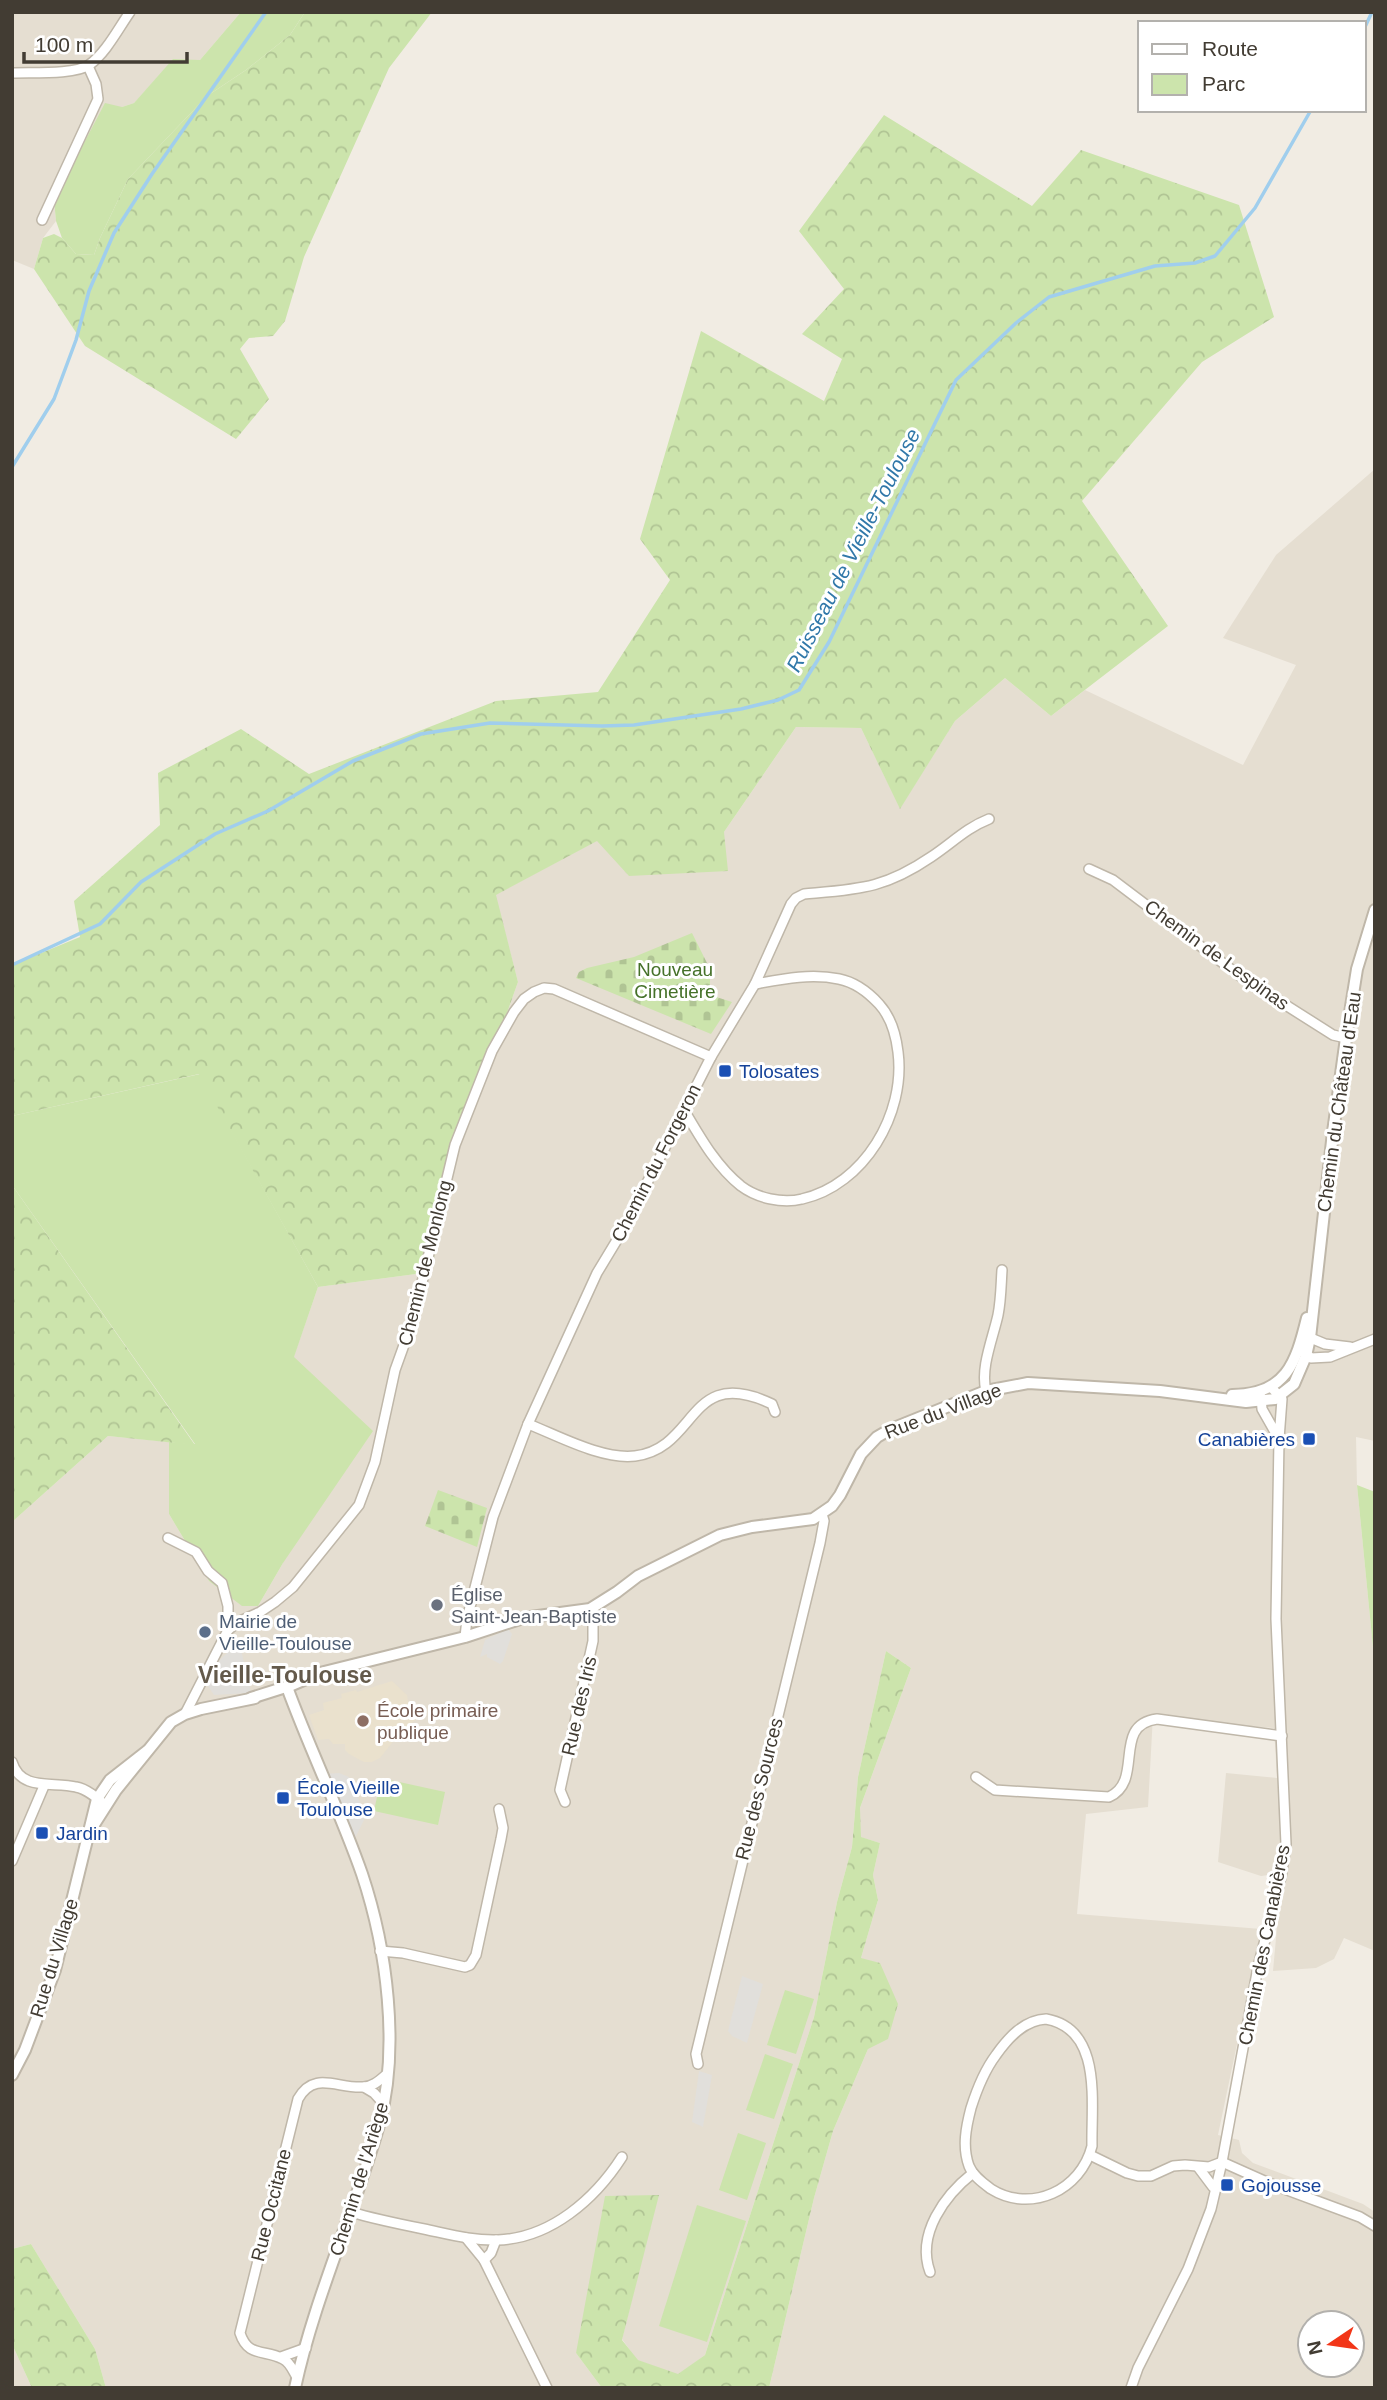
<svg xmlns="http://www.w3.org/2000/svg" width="1387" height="2400" font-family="Helvetica,sans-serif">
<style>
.residential{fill:#e5ded1;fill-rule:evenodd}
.education{fill:#eae1cd}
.green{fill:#cce4ac}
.forest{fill:url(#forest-crowns)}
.cemetery{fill:url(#cemetery-stones)}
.parking{fill:#e1dfdb}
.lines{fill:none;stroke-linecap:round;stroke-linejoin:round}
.stream{stroke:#a0ceed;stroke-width:3.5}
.minor-casing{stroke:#bfb7a9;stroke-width:12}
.tertiary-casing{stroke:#bfb7a9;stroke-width:14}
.minor{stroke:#fff;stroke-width:9}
.tertiary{stroke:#fff;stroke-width:10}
.transit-dot{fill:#1a4fb4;stroke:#fff;stroke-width:2.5}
.worship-dot{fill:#6b7280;stroke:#fff;stroke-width:2.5}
.service-dot{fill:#5c6f8a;stroke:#fff;stroke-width:2.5}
.education-dot{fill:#8d6e63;stroke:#fff;stroke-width:2.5}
.labels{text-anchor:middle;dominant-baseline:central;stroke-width:6;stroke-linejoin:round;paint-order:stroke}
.street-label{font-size:19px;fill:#423c33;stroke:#fff}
.park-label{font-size:19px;fill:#457129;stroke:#fff}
.transit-label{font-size:19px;fill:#164399;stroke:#fff;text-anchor:start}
.worship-label{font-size:19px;fill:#5b616d;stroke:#fff;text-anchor:start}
.service-label{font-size:19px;fill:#4e5e75;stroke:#fff;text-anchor:start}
.education-label{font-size:19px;fill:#785e54;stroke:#fff;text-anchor:start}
.water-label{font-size:21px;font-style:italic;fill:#3178a9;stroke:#fff}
.quarter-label{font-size:23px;font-weight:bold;fill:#645a4b;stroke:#fff}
</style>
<defs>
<pattern id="forest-crowns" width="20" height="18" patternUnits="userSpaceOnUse" patternTransform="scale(1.75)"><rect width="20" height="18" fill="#cce4ac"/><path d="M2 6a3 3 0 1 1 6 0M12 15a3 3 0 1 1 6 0" fill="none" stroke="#b0c494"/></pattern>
<pattern id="cemetery-stones" width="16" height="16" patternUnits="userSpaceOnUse" patternTransform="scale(1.75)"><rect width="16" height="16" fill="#cce4ac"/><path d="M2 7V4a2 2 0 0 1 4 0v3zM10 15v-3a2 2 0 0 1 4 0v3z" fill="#b0c494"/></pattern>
</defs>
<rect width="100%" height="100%" fill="#f1ece3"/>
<g class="residential">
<polygon points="12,12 241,12 200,60 173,60 134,103 122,107 54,200 56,221 43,238 34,269 12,260"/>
<path d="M1375,469v972l-19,-4 1,48 18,183v283l-31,-13 -10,21 -18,9 -43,3 9,-98 -21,3 -43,-14 8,-89 51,5 -3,-50 -76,-6 -45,-7 -5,92 -62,7 -9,100 184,15 -43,206 21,5 3,13 11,10 110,41 12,8v176h-606l45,-190 19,-67 35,-82 -7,-91 17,-58 -5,-25 7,-32 -20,-6v-29l51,-140 -25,-17 -28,126 -6,70 -15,55 -23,115 -109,338 -27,20 -41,-15 -15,-21 36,-144 -82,158 26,35h-496l-11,-39 -64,-105 -19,5v-727l96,-86 61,6v72l40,67 49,25 25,-43 11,-207 24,-69 113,-15 27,-122 60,-168 -23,-87 103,-55 126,-8 72,-105 65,1 39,80 55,-87 50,-43 46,38 34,-26 158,75 53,-100 -73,-27 53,-83zM1310,2323h42v42h-42z"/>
<polygon points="12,2344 32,2388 12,2388"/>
</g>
<polygon class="education" points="392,1681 407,1695 408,1701 417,1715 416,1720 403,1729 380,1758 372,1762 364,1762 349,1754 345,1750 345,1744 333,1744 329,1739 318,1740 309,1715 324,1710 323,1703 342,1698 341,1694 356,1690 357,1692"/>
<g class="green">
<polygon points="241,12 305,12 290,35 246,70 207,96 128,179 100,238 94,255 76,254 62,238 56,221 54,200 105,103 122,107 134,103 173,59 200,60"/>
<polygon points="200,1074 318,1287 294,1357 373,1431 283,1563 258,1606 242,1606 209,1581 169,1514 169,1442 195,1444 12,1185 12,1116"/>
<polygon points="1357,1485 1375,1492 1375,1668"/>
<polygon points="381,1778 445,1792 438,1825 374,1811"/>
<polygon points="785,1990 814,1999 796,2054 767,2045"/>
<polygon points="765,2054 793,2064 774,2119 746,2110"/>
<polygon points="738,2133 766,2143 747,2200 719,2190"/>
<polygon points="697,2205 746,2221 707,2342 659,2326"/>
</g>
<g class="forest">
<polygon points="305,12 432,12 389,68 304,257 285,321 273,336 249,338 240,349 269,399 236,439 85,346 34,269 43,238 54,234 62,238 76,254 94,255 100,238 128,179 207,96 246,70 290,35"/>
<polygon points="884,115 1032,206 1081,150 1239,205 1274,317 1202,362 1082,501 1168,626 1051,716 1005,678 955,721 900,809 861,728 796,727 724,832 728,871 629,876 597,841 496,895 518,982 458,1150 431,1272 318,1287 199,1074 12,1116 12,965 80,937 74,901 160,825 158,773 241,729 309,774 496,701 598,692 670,580 640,539 701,331 824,401 842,359 802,334 844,289 799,231"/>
<polygon points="12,1185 195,1445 108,1436 12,1522"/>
<polygon points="886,1651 911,1668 860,1808 861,1837 880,1843 873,1875 878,1900 861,1958 880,1963 898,2004 888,2039 868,2049 833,2131 814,2198 769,2388 602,2388 576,2353 605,2196 659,2195 622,2340 638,2360 678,2374 705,2355 814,2017 837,1902 852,1847 858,1777"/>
<polygon points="31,2244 95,2349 106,2388 32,2388 12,2344 12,2249"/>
</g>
<g class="cemetery">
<polygon points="692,933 710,969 710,995 732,1002 711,1034 576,978 579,972 587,968 634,957"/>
<polygon points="438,1490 487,1508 477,1547 425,1526"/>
</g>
<g class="parking">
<polygon points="508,1629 512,1634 503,1661 500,1664 487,1657 487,1654 480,1657 485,1640"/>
<polygon points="239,1641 251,1693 214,1695 208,1686 217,1663"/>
<polygon points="339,1773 349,1777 366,1816 354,1840 325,1774"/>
<polygon points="742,1976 763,1984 747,2043 732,2036 728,2031"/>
<polygon points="699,2071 712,2075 703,2127 692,2122"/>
</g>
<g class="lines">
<g class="stream">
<polyline points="1364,29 1372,12"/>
<polyline points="12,467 54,399 76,340 89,291 114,233 152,174 266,12"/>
<polyline points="12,965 100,924 141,882 215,834 268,811 353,761 421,734 490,723 602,726 634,725 741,709 778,700 799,690 829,642 956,380 1016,323 1049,297 1155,266 1195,263 1215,256 1255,208 1311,110"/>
</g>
<g class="minor-casing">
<g id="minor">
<path d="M12,73c19,-1 62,2 77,-8 17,-12 29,-36 41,-53"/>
<polyline points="42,220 98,99 96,84 88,66"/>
<polyline points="1089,869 1113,880 1240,976 1333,1035 1346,1038"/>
<path d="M684,1110c16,27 32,56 57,76 16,12 41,18 61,13 62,-14 104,-85 96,-147 -2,-17 -7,-35 -19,-48 -11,-12 -25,-22 -40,-25 -28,-6 -57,0 -84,5"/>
<polyline points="1305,1342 1313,1339 1325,1344 1350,1347"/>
<polyline points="1304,1352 1311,1358 1330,1357 1375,1339"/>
<path d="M986,1391c-6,-23 7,-53 12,-76 3,-15 3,-30 4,-45"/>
<polyline points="1261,1397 1262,1409 1279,1439 1282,1399 1271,1387"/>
<path d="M528,1424c31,12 74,36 107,32 64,-8 52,-92 137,-52l3,8"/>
<polyline points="168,1538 196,1552 208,1571 222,1583 228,1606 228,1630"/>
<path d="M465,1637l2,-18 26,-102 35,-93 69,-151 26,-43 88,-173 44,-73 36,-80 5,-6 8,-4c55,-5 80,-5 127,-37 20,-13 35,-29 58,-38"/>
<polyline points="185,1714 228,1630 238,1622 260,1612 275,1602 293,1587 359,1505 375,1462 395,1370 413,1320 455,1145 492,1051 514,1012 524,999 534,992 544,988 554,989 711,1057"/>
<path d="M12,1762c9,30 42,19 64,25 11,2 21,11 29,18"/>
<path d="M976,1777l19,13 114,7c36,-16 2,-72 48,-78l125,17"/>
<polyline points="565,1802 560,1790 593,1641 593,1616 590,1609"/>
<polyline points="12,1861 44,1786"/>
<polyline points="380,1951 403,1953 465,1967 470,1965 476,1955 501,1839 503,1828 499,1809"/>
<path d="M1046,2019c57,10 45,84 46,127 -11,44 -61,68 -101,43 -8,-6 -18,-13 -22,-23 -7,-19 -3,-39 2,-58 6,-19 13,-37 25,-53 12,-17 28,-35 50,-36z"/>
<polyline points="698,2064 696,2054 820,1543 824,1521 822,1514"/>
<polyline points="364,2087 374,2093 384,2104"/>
<polyline points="1090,2155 1127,2173 1138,2176 1151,2176 1173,2166 1185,2165 1209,2167 1222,2162"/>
<polyline points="1222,2162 1271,2184 1360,2217 1375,2226"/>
<polyline points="1198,2167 1213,2187 1217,2188"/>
<path d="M351,2212c23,7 48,12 73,17 24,5 49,12 74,11 53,-2 97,-41 124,-83"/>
<polyline points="466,2238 484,2260 547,2388"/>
<polyline points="484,2260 491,2253 496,2240"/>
<path d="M930,2272c-14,-38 15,-77 43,-99"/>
<polyline points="281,2357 306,2348"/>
<path d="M297,2377c-4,-6 -7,-15 -14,-18 -18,-10 -35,-1 -43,-26l58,-234c16,-29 40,-10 65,-12 10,0 17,-7 24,-13"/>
<polyline points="1131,2388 1138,2368 1188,2269 1211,2209 1222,2162 1258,1967 1281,1877 1286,1844 1276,1619 1279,1439"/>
</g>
</g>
<g class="tertiary-casing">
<g id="tertiary">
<path d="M1232,1395c54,0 64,-32 75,-77"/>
<path d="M287,1687c23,63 53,124 75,187 25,75 38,174 17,251 -25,88 -65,174 -84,263"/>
<polyline points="251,1698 292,1685 320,1673 465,1637 523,1618 590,1609 617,1592 638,1576 720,1535 752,1527 813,1519 832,1506 840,1495 861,1454 877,1437 889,1430 986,1391 1028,1383 1160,1391 1246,1402 1275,1399 1294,1384 1306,1356 1310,1338 1333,1132 1346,1038 1357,969 1375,910"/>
<polyline points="95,1823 116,1790 171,1722 185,1714 201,1709 255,1698"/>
<polyline points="12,2075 25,2050 55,1970 97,1799 110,1780 147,1751"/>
</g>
</g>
<use href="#minor" class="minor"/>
<use href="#tertiary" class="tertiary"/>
</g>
<g class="transit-dot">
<rect x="718" y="1064" width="14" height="14" rx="3.5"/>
<rect x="1302" y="1432" width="14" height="14" rx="3.5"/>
<rect x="276" y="1791" width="14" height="14" rx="3.5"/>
<rect x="35" y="1826" width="14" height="14" rx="3.5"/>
<rect x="1220" y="2178" width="14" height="14" rx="3.5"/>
</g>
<circle class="worship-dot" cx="437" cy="1605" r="7"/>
<circle class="service-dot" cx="205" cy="1632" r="7"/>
<circle class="education-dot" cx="363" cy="1721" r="7"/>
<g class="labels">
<g class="street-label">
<text transform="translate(1217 955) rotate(36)">Chemin de Lespinas</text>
<text transform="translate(1339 1102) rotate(-82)">Chemin du Château d'Eau</text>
<text transform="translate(656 1163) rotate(-63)">Chemin du Forgeron</text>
<text transform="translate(425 1263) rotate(-76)">Chemin de Monlong</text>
<text transform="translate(943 1411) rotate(-21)">Rue du Village</text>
<text transform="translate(579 1706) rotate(-77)">Rue des Iris</text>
<text transform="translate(759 1789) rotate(-76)">Rue des Sources</text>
<text transform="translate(1264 1945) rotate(-79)">Chemin des Canabières</text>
<text transform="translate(54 1958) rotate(-73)">Rue du Village</text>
<text transform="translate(359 2179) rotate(-73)">Chemin de l'Ariège</text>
<text transform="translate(271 2205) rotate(-76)">Rue Occitane</text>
</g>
<g class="park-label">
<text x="675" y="969">Nouveau<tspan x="675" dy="22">Cimetière</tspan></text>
</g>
<g class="transit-label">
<text x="739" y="1071">Tolosates</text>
<text x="1295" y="1439" text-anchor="end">Canabières</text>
<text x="297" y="1787">École Vieille<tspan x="297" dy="22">Toulouse</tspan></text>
<text x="56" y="1833">Jardin</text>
<text x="1241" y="2185">Gojousse</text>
</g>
<g class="worship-label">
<text x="451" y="1594">Église<tspan x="451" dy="22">Saint-Jean-Baptiste</tspan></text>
</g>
<g class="service-label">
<text x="219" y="1621">Mairie de<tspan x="219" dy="22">Vieille-Toulouse</tspan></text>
</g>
<g class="education-label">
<text x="377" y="1710">École primaire<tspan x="377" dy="22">publique</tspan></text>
</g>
<g class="water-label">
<text transform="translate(853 550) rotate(-63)">Ruisseau de Vieille-Toulouse</text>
</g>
<g class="quarter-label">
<text x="285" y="1675">Vieille-Toulouse</text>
</g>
</g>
<rect width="1387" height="2400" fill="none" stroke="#423c33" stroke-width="28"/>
<rect x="1138" y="21" width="228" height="91" fill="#ffffff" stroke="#b3b1ad" stroke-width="2"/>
<rect x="1152" y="44" width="35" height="10" fill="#ffffff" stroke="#b3b1ad" stroke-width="2"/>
<text x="1202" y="56" font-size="21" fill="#423c33">Route</text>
<rect x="1152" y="74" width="35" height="21" fill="#cce4ac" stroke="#b3b1ad" stroke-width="2"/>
<text x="1202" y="91" font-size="21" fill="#423c33">Parc</text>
<g transform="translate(1331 2344) rotate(257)"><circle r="33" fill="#ffffff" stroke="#b3b1ad" stroke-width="2"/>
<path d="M0-5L12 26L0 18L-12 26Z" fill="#f23618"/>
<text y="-10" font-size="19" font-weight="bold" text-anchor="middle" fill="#423c33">N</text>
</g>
<path d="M24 52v10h163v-10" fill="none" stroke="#423c33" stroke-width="3.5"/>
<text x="35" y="52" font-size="21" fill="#423c33" stroke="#ffffff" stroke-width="5" paint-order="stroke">100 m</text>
</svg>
